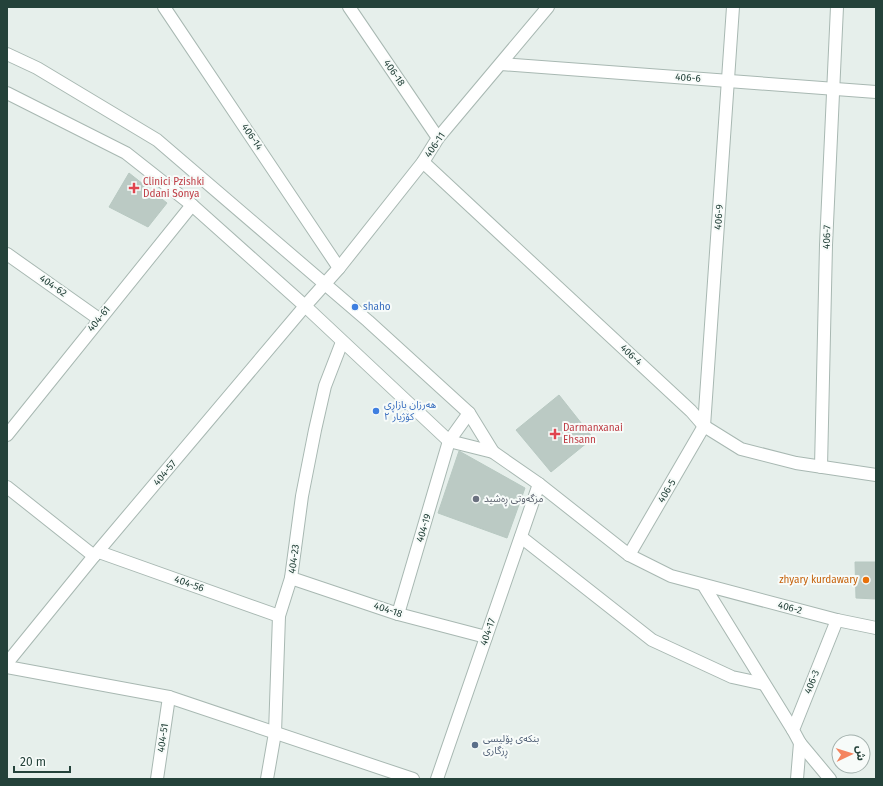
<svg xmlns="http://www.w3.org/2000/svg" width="883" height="786" font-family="'Fira Sans','Noto Sans Arabic',sans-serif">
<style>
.building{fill:#bbcac4;stroke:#b8c9c2}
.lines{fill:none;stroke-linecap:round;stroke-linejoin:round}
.minor-casing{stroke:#a8b8b2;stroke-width:14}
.minor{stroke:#fff;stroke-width:12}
.health-dot{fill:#e0444e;stroke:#f7fbf9;stroke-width:1.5}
.shop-dot{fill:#3f7fe0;stroke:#f7fbf9;stroke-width:1.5}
.worship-dot{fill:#6b7280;stroke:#f7fbf9;stroke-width:1.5}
.food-dot{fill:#e8710a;stroke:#f7fbf9;stroke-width:1.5}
.service-dot{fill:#5c6f8a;stroke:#f7fbf9;stroke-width:1.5}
.labels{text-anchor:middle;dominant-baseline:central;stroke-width:4;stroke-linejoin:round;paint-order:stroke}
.street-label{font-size:10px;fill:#24423a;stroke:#f7fbf9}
.health-label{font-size:10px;fill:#be3a42;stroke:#f7fbf9;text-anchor:start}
.shop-label{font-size:10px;fill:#366cbe;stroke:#f7fbf9;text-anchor:start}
.worship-label{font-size:10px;fill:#5b616d;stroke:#f7fbf9;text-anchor:start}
.food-label{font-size:10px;fill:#c56008;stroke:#f7fbf9;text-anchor:end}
.service-label{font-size:10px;fill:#4e5e75;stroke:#f7fbf9;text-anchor:start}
</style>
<rect width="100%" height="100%" fill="#e6efeb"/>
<g class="building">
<polygon points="129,173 167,203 148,227 109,207"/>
<polygon points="559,395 593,438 551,472 516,430"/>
<polygon points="459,451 525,488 507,538 438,513"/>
<polygon points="855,562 876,562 876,599 856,598"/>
</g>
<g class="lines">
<g class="minor-casing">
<g id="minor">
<polyline points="164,7 339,268"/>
<polyline points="349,7 438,138"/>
<polyline points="7,54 37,68 157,140 368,321 469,413 493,452"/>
<polyline points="501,64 876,92"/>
<polyline points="7,93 126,153 192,205 305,306 449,441 493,452 539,484 629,555 671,576 837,620 876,628"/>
<polyline points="423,162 691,411 704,426 741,449 796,463 876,475"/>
<polyline points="7,254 99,319"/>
<polyline points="7,435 192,205"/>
<polyline points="821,467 826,245 837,7"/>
<polyline points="7,487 94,556"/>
<polyline points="521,537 652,640 732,677 764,684"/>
<polyline points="99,552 279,616"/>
<polyline points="629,555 704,426 733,7"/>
<polyline points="291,578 398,614 486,637"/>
<polyline points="704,586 793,730"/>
<polyline points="398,614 449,441 469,413"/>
<polyline points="7,663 94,556 305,306 339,268 423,162 438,138 548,7"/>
<polyline points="7,667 169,697 413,779"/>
<polyline points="157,779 169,697"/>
<polyline points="267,779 275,733 279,616 291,578 302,496 315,430 325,386 342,342"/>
<polyline points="437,779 539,484"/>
<polyline points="797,779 800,743"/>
<polyline points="830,779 800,743 793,730 837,620"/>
</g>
</g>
<use href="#minor" class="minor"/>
</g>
<g class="health-dot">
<path d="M132 182h4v4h4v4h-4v4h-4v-4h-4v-4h4z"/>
<path d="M553 428h4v4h4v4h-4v4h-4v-4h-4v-4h4z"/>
</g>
<g class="shop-dot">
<circle cx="355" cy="307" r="4"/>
<circle cx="376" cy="411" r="4"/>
</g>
<circle class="worship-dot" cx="476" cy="499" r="4"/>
<circle class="food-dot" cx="866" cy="580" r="4"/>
<circle class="service-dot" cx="475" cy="745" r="4"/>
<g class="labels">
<g class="street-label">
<text transform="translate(394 73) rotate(56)">406-18</text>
<text transform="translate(688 78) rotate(4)">406-6</text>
<text transform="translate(252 137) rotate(56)">406-14</text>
<text transform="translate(435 145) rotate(-55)">406-11</text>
<text transform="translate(719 217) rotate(-86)">406-9</text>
<text transform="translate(827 237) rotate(-88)">406-7</text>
<text transform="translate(53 286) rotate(35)">404-62</text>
<text transform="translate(99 319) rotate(-51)">404-61</text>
<text transform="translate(631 355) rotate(43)">406-4</text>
<text transform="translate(165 473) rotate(-50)">404-57</text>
<text transform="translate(667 491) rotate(-60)">406-5</text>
<text transform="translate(424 528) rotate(-73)">404-19</text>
<text transform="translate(294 559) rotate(-82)">404-23</text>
<text transform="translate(189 584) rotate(19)">404-56</text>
<text transform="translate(790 608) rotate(15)">406-2</text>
<text transform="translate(388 610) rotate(18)">404-18</text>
<text transform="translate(488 632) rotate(-71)">404-17</text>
<text transform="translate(812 682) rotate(-68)">406-3</text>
<text transform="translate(163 738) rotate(-82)">404-51</text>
</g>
<g class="health-label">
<text x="143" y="182">Clinici Pzishki<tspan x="143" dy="12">Ddani Sonya</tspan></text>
<text x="563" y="428">Darmanxanai<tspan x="563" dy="12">Ehsann</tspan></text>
</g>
<g class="shop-label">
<text x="363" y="307">shaho</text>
<text x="384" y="405">هەرزان بازاڕی<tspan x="384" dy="12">کۆژیار ٢</tspan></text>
</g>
<g class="worship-label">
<text x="484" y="499">مزگەوتی ڕەشید</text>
</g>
<g class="food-label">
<text x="858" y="580">zhyary kurdawary</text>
</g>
<g class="service-label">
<text x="483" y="739">بنکەی پۆلیسی<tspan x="483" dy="12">ڕزگاری</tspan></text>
</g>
</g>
<rect width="883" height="786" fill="none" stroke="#24423a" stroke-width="16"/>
<g transform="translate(851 754) rotate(86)"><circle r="19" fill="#f7fbf9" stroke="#a3b1ad"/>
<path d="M0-3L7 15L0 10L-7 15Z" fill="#f4845f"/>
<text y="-6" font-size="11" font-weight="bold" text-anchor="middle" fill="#24423a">ش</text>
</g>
<path d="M14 766v6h56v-6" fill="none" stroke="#24423a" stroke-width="2"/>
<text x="20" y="766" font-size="12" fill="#24423a" stroke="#f7fbf9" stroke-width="3" paint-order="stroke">20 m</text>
</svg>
